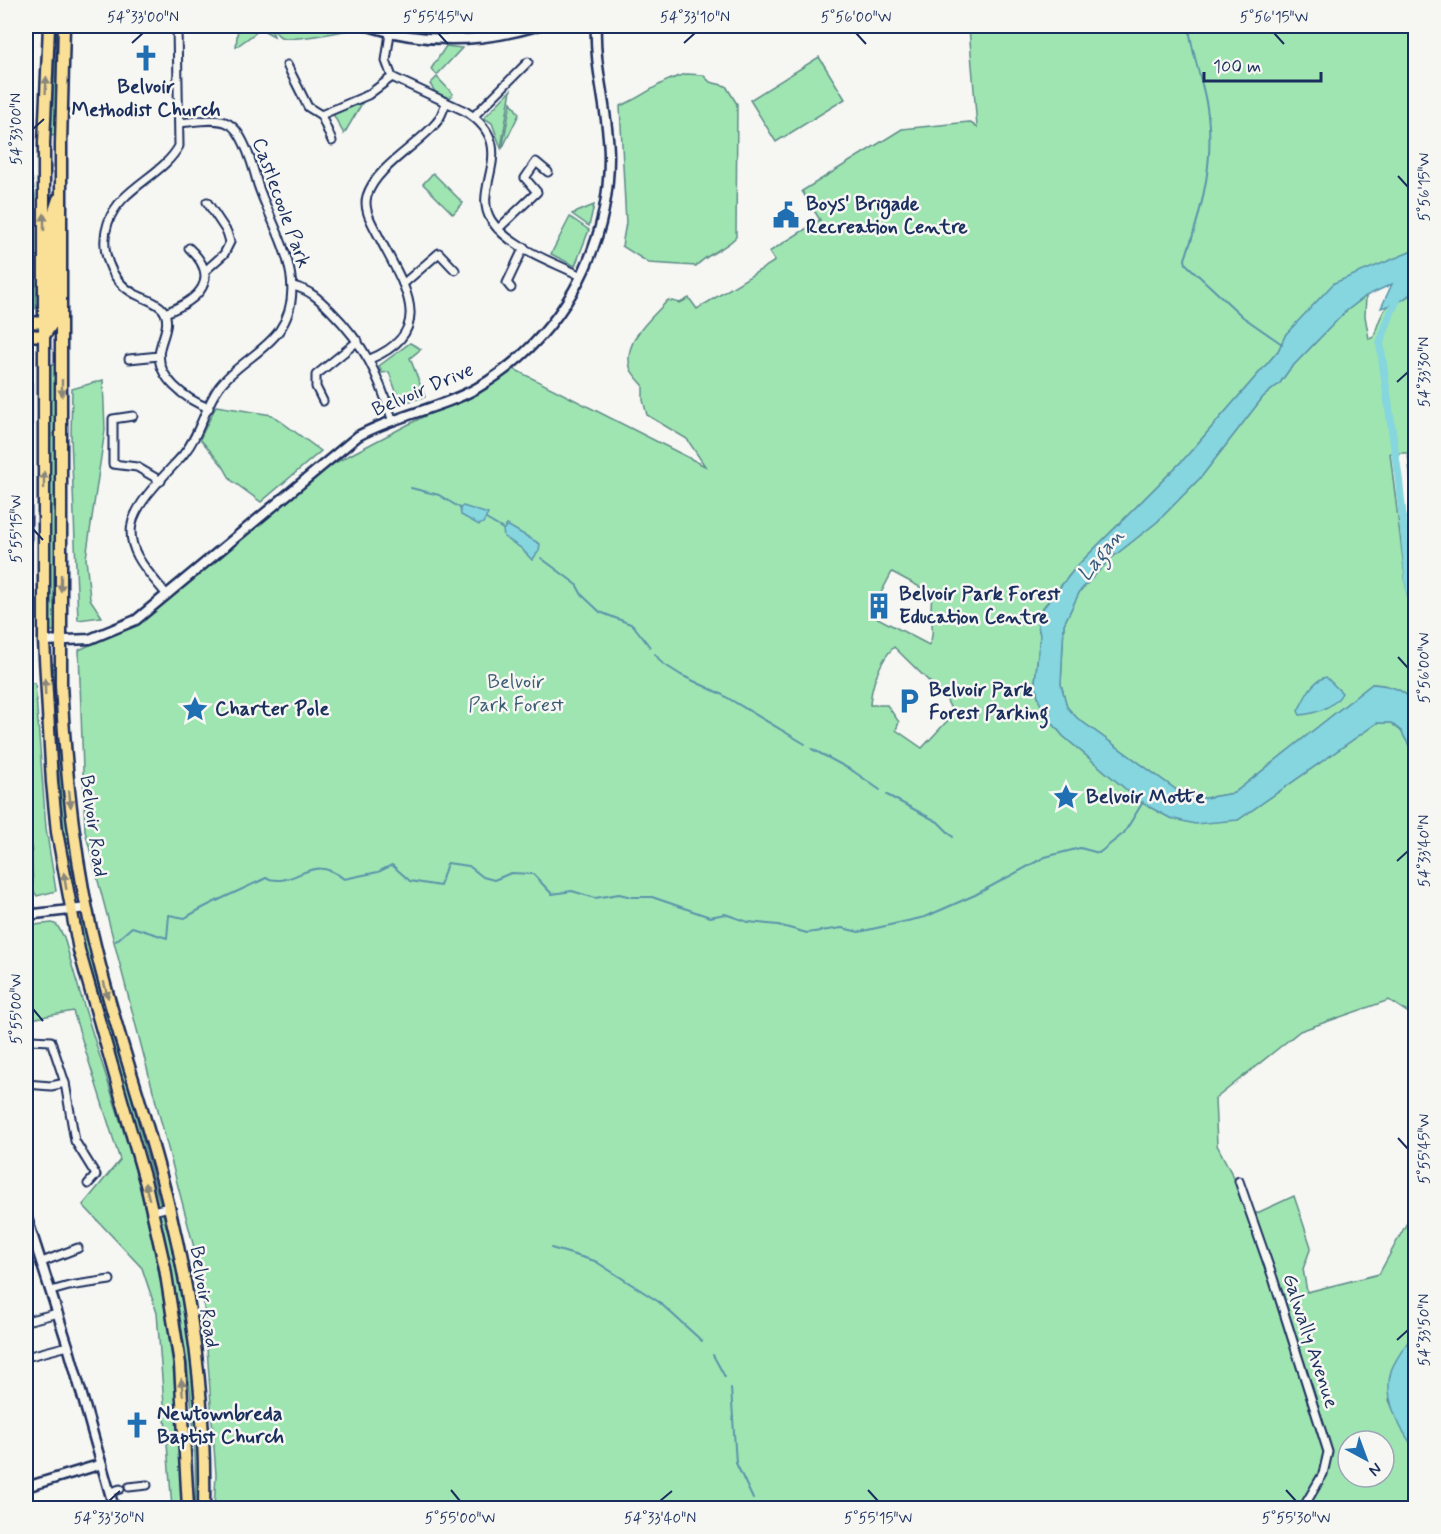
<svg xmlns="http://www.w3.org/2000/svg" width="1441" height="1534" font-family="Mynerve,sans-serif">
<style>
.green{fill:#9fe5b1;stroke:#5d8a88;stroke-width:1.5;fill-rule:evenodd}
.water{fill:#85d6de;stroke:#5b93ab;stroke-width:1.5}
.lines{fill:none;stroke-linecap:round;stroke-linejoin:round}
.stream{stroke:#5b93ab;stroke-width:2}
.canal{stroke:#85d6de;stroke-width:8}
.minor-casing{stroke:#1b2f5e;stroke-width:11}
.tertiary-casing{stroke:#1b2f5e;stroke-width:13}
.trunk-casing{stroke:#1b2f5e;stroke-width:15}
.minor{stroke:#f6f6f2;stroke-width:7}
.tertiary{stroke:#f6f6f2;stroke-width:8}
.trunk{stroke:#fadf96;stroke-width:10}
.oneway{fill:#8a877a}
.ticks{fill:none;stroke:#1b2f5e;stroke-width:2}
.labels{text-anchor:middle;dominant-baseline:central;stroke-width:5;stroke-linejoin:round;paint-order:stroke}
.poi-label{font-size:20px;font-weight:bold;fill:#1b2f5e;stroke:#f6f6f2;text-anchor:start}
.street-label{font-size:20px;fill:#1b2f5e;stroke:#f6f6f2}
.park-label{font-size:20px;fill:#3c5c73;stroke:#f6f6f2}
.water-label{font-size:21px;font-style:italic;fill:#36597e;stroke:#f6f6f2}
.neatline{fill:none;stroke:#1b2f5e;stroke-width:2}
.ticks-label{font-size:15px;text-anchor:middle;fill:#1b2f5e}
</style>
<rect width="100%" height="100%" fill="#f6f6f2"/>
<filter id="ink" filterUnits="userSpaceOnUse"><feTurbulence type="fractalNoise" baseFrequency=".0167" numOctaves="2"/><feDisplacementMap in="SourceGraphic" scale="12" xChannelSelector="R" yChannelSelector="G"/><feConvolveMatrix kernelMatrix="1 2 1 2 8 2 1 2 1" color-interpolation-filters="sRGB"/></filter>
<g filter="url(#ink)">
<g class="green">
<polygon points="57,26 60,26 56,135 51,136"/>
<polygon points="238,26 270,26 274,36 261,29 236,47"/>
<path d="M272,26h80l6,2c-15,3 -64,14 -77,9 -5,-2 -6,-7 -9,-11z"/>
<polygon points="389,26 459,26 471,31 436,33"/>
<path d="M972,26h443v224l-56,24 -73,60 -8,17 -93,107 -108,108 -41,50 4,19 -5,47 4,19 10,18 14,17 79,67 28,15 68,2 139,-97h14l10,8 14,25v261l-26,-17 -89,31 -85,68 2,46 19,37 5,-2 14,34 39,-18 17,51 -8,22 4,23 72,-18 36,-66v123l-7,12 -19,57 12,27 14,22v59h-1201l2,-33 -14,-197 -117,-447 -6,-181 65,-30 185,-154 107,-56 18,-6 58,-36 193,98 -18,-27 -40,-24 -4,-15v-15c-4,-5 -12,-12 -13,-18 -7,-27 22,-49 38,-67l12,3 9,-5 8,11 78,-48 -6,-9 51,-32 -18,-29 100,-62 67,-7 8,5 -8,-99zM892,572l41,22c-6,14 4,38 -4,51l-59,-31zM894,647l51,50 5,10v11l-28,30 -26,-18 3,-8 -12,-17h-17c1,-19 10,-45 24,-58zM1348,1441h36v36h-36z"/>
<polygon points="446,46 462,48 437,75 431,69"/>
<polygon points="819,57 845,99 776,142 750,100"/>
<path d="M687,74l16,1 7,7 16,4 11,18 -1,133c-12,13 -28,16 -40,29l-47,-3 -27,-17 4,-23 -6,-117c24,-9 41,-27 67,-32z"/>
<polygon points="437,77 453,94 448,99 437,95 430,84"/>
<polygon points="511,90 501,148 492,123 484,118"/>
<polygon points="364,100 344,134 333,114"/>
<polygon points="511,102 519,114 502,149"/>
<polygon points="433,173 463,203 453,214 423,184"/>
<polygon points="32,178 35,195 36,308 26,313 26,277 29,265 26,259 26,188"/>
<polygon points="594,205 589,226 572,214"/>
<polygon points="570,217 589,230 575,266 551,254"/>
<path d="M1415,294v232l-7,-73h-18l25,205v48c-12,-17 -23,-21 -43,-22l-138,109 -29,5 -20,-2 -108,-78 -10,-11 -6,-23 3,-60 16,-33 29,-31 48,-38 45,-46 61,-79 17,-14 9,-13 56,-58 21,-16 -1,20 4,23 5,-2c7,-26 12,-38 41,-43z"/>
<polygon points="410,343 421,349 410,358 425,397 394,405 391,397 397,394 389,372 382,373 379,366"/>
<polygon points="50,365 56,365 57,631 50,631"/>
<polygon points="103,380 105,430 86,558 90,599 102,617 78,620 71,436 72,389"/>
<polygon points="216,406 272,415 321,451 261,502 231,480 223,466 200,439"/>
<path d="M56,663l1,57 17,164 -3,1c-11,-74 -15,-147 -19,-221z"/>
<polygon points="31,683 35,683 46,828 56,891 37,896 33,890 27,730"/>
<path d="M83,920l91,335 12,69 11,91 2,93h-4c4,-102 -18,-228 -45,-328 -23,-86 -53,-171 -72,-258z"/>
<path d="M52,923l5,2 7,12c20,75 46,148 68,222 33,114 48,231 50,349h-10l-15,-195 -15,-45 -59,-63 37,-45 -47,-149 -47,9v-94z"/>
</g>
<g class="water">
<path d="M1415,250c1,39 6,46 -34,58l11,-24 -26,12 -21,16 -56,58 -9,13 -17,14 -61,79 -45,46 -48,38 -29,31 -16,33 -3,60 6,23 10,11 108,78 20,2 29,-5 138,-109c52,3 44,31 43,72l-14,-25 -10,-8h-14l-139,97 -43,4 -25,-6 -28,-15 -79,-67 -14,-17 -10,-18 -4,-19 5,-47 -4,-18 41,-51 108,-108 93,-107 8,-17 48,-51z"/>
<polygon points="463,506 488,514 483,523 479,525 461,515 460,508"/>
<polygon points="507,525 540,544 539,551 532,560 521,548 504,537 503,530"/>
<path d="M1326,677l16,16c-7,14 -27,21 -42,22l-2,-4c7,-13 13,-30 28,-34z"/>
<path d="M1415,1331v118c-16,-21 -32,-50 -24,-78 4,-13 17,-28 24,-40z"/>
</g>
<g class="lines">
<g class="stream">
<path d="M1189,26c2,24 11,47 16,71 12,55 -2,111 -20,162l1,5 57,53 39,27"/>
<polyline points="411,488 439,495 460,508"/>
<polyline points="486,519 503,529"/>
<polyline points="541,558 576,584 582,595 600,612 633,625 650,647"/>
<polyline points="655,654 662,663 681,675 721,694 805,744"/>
<polyline points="812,749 853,771 880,790"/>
<polyline points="887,795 938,822 953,837"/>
<path d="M116,941l16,-14 35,11 2,-23 16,3c25,-16 53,-26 81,-40 31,11 44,-27 78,1l34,-7 14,-7 18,16 30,5 7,-23 22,3 14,11 11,3 17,-7 22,1 19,20 20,-3 23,7 24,-4 13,3h20l58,20 15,-3 23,8 30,3 29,8 35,-5 17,4 66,-15 50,-22 70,-38 35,-9 19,5 25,-20 19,-31"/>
<polyline points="551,1248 595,1261 659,1302 702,1341"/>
<polyline points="713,1355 725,1377"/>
<polyline points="731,1388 736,1463 753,1499"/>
<polyline points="755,1507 756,1508"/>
</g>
<polyline class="canal" points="1400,294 1392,310 1380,343 1399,481 1416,647"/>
<g class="minor-casing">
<g id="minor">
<path d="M177,26l2,120c-16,30 -60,42 -71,77 -9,26 2,58 27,71 9,5 26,9 30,19 5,12 -3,25 -5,36 -6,28 27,51 49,59"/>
<polyline points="479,26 481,38"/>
<path d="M390,33l-4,28 6,16 73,34c57,36 5,75 26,109 18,28 61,41 90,56"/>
<polyline points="287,65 308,107 321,115 368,95 392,77"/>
<polyline points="321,115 332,141"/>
<polyline points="474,116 528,62"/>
<polyline points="498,229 537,192 525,178 536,162 548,172"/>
<polyline points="205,271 224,254 230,242 227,232 207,202"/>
<polyline points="403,284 439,253 455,270"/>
<path d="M293,286c17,4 26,13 38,25 34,34 47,63 61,108"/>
<polyline points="511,288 507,283 524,247"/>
<path d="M165,313c34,-13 57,-34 24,-65"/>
<polyline points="129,359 159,356"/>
<path d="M370,359c70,-29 32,-76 8,-124 -6,-12 -15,-25 -11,-39 9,-29 50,-50 69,-73 5,-5 7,-13 10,-20"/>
<polyline points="323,401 316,387 316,375 358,341"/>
<polyline points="133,416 113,419 113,464 137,467 161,481"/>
<path d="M167,595c-16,-20 -41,-43 -35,-71 4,-22 36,-52 51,-69 18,-22 21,-47 36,-68 16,-22 44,-34 60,-56 33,-47 -6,-101 -21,-146 -4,-15 -14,-53 -29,-61 -11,-7 -36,-2 -49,-1"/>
<polyline points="31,1040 51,1041 65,1083"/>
<polyline points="26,1084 51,1086 65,1083 75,1141 96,1175 88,1184"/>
<polyline points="1239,1181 1273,1278 1328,1452 1323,1474 1303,1508"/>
<polyline points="153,1211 169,1207"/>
<polyline points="42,1262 78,1248"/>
<polyline points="51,1291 69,1286 110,1280"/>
<polyline points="26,1321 58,1313"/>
<polyline points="26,1357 68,1346"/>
<polyline points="129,1487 147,1485"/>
<polyline points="110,1492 120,1489"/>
</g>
</g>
<g class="tertiary-casing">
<g id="tertiary">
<path d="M368,26c56,18 112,17 169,0"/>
<polyline points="26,384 26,581"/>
<path d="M44,641l46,-2 46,-19 222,-184c38,-21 82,-27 119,-48 82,-48 132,-136 132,-231 0,-45 -15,-87 -13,-131"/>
<polyline points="26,901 32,914"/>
<polyline points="26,915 87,908"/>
<polyline points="26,1215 68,1346 114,1508"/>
<polyline points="26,1487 102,1464"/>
</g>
</g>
<g class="trunk-casing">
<g id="trunk">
<polyline points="49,26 44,143 44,641 52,782 57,832 79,950 146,1184 165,1268 180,1364 188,1508"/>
<path d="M64,26l-3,118v540c5,93 14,185 37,274 21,84 51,165 71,249 24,98 37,201 35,301"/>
<polyline points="26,322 49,323"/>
<polyline points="26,335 44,336"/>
<polyline points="44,336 53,323 54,211 58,199"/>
</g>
</g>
<use href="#minor" class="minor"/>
<use href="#tertiary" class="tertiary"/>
<use href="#trunk" class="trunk"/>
</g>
<defs><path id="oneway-solid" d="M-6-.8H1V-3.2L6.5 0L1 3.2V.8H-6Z" transform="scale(1.5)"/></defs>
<g class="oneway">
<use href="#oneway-solid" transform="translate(46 85) rotate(-87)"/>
<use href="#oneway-solid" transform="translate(44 222) rotate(-90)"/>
<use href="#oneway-solid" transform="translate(62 388) rotate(90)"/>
<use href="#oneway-solid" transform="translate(44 480) rotate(-90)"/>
<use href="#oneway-solid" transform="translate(61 583) rotate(90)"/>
<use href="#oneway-solid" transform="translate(45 687) rotate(-92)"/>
<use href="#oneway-solid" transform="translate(70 799) rotate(84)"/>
<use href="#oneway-solid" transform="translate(65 881) rotate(-99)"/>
<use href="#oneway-solid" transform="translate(106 990) rotate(75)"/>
<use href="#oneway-solid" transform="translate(147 1191) rotate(-105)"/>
<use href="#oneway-solid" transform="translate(182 1387) rotate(-95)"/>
</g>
</g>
<path class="ticks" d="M438,33l10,11M856,33l10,11M1274,33l10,11M132,43l11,-10M684,43l11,-10M33,129l11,-10M1398,176l10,11M1397,382l11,-10M33,529l10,11M1398,657l10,11M1397,861l11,-10M33,1009l10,12M1398,1138l10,11M1397,1340l11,-10M451,1490l9,11M868,1490l10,11M1286,1490l10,11M109,1501l11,-10M660,1501l12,-10"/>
<defs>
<g id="church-bare" transform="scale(2.07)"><path d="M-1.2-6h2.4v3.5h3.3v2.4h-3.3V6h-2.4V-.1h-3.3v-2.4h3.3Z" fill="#1f6fb2" stroke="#f6f6f2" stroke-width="2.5" paint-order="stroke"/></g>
<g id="civic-bare" transform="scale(2.07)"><path d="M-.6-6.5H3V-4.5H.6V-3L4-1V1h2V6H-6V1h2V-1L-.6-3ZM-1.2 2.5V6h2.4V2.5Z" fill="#1f6fb2" stroke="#f6f6f2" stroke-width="2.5" paint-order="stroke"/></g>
<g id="building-bare" transform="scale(2.07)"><path d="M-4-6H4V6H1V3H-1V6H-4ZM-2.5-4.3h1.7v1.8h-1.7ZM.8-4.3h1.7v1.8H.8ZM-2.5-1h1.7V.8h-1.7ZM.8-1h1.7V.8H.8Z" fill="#1f6fb2" stroke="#f6f6f2" stroke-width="2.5" paint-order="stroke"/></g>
<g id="parking-bare" transform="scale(2.07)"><path d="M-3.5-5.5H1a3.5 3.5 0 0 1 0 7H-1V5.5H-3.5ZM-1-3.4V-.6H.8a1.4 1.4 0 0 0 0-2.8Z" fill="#1f6fb2" stroke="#f6f6f2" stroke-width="2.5" paint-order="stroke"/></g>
<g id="sight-bare" transform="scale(2.07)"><path d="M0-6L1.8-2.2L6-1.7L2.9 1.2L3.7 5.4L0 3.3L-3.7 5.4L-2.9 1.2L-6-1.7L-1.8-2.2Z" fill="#1f6fb2" stroke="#f6f6f2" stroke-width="2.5" paint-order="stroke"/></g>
</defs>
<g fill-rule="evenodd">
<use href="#church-bare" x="146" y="58"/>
<use href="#civic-bare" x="786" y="215"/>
<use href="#building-bare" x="879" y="606"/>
<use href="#parking-bare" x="909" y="701"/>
<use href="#sight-bare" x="195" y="709"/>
<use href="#sight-bare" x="1066" y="797"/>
<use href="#church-bare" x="137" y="1425"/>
</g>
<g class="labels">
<g class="poi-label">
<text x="146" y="87" text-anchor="middle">Belvoir<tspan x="146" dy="23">Methodist Church</tspan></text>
<text x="806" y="204">Boys' Brigade<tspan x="806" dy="23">Recreation Centre</tspan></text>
<text x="899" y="594">Belvoir Park Forest<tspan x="899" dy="23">Education Centre</tspan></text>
<text x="929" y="690">Belvoir Park<tspan x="929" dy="23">Forest Parking</tspan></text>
<text x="215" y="709">Charter Pole</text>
<text x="1086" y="797">Belvoir Motte</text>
<text x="157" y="1414">Newtownbreda<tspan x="157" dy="23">Baptist Church</tspan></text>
</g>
<g class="street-label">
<text transform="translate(281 203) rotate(70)">Castlecoole Park</text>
<text transform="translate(423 390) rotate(-23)">Belvoir Drive</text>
<text transform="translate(93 826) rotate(82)">Belvoir Road</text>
<text transform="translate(204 1297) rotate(81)">Belvoir Road</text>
<text transform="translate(1310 1341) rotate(72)">Galwally Avenue</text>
</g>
<g class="park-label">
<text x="516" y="682">Belvoir<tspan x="516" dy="23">Park Forest</tspan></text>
</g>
<g class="water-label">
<text transform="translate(1101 555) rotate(-51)">Lagan</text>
</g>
</g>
<rect width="1441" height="1534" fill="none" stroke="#f6f6f2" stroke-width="66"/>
<g transform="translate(1366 1459) rotate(139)"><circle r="28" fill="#f6f6f2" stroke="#9ea6b7" stroke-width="1.5"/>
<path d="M0-4.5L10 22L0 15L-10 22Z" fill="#1f6fb2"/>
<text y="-9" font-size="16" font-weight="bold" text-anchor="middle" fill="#1b2f5e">N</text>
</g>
<path d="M1204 72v9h117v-9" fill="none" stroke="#1b2f5e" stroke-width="3"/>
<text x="1213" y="72" font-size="18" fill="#1b2f5e" stroke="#f6f6f2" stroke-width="4.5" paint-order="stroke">100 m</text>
<rect x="33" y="33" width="1375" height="1468" class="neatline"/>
<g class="ticks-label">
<text x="143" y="22">54°33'00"N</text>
<text x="438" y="22">5°55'45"W</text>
<text x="695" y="22">54°33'10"N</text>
<text x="856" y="22">5°56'00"W</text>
<text x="1274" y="22">5°56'15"W</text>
<text transform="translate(16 129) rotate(-90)" y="5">54°33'00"N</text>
<text transform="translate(1424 187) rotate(-90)" y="5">5°56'15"W</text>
<text transform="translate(1424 372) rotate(-90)" y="5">54°33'30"N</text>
<text transform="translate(16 529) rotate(-90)" y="5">5°55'15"W</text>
<text transform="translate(1424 668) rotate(-90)" y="5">5°56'00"W</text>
<text transform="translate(1424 851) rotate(-90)" y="5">54°33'40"N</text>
<text transform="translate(16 1009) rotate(-90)" y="5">5°55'00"W</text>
<text transform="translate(1424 1149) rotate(-90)" y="5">5°55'45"W</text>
<text transform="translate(1424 1330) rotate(-90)" y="5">54°33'50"N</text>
<text x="109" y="1523">54°33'30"N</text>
<text x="460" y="1523">5°55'00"W</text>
<text x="660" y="1523">54°33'40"N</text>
<text x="878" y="1523">5°55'15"W</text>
<text x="1296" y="1523">5°55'30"W</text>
</g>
</svg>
